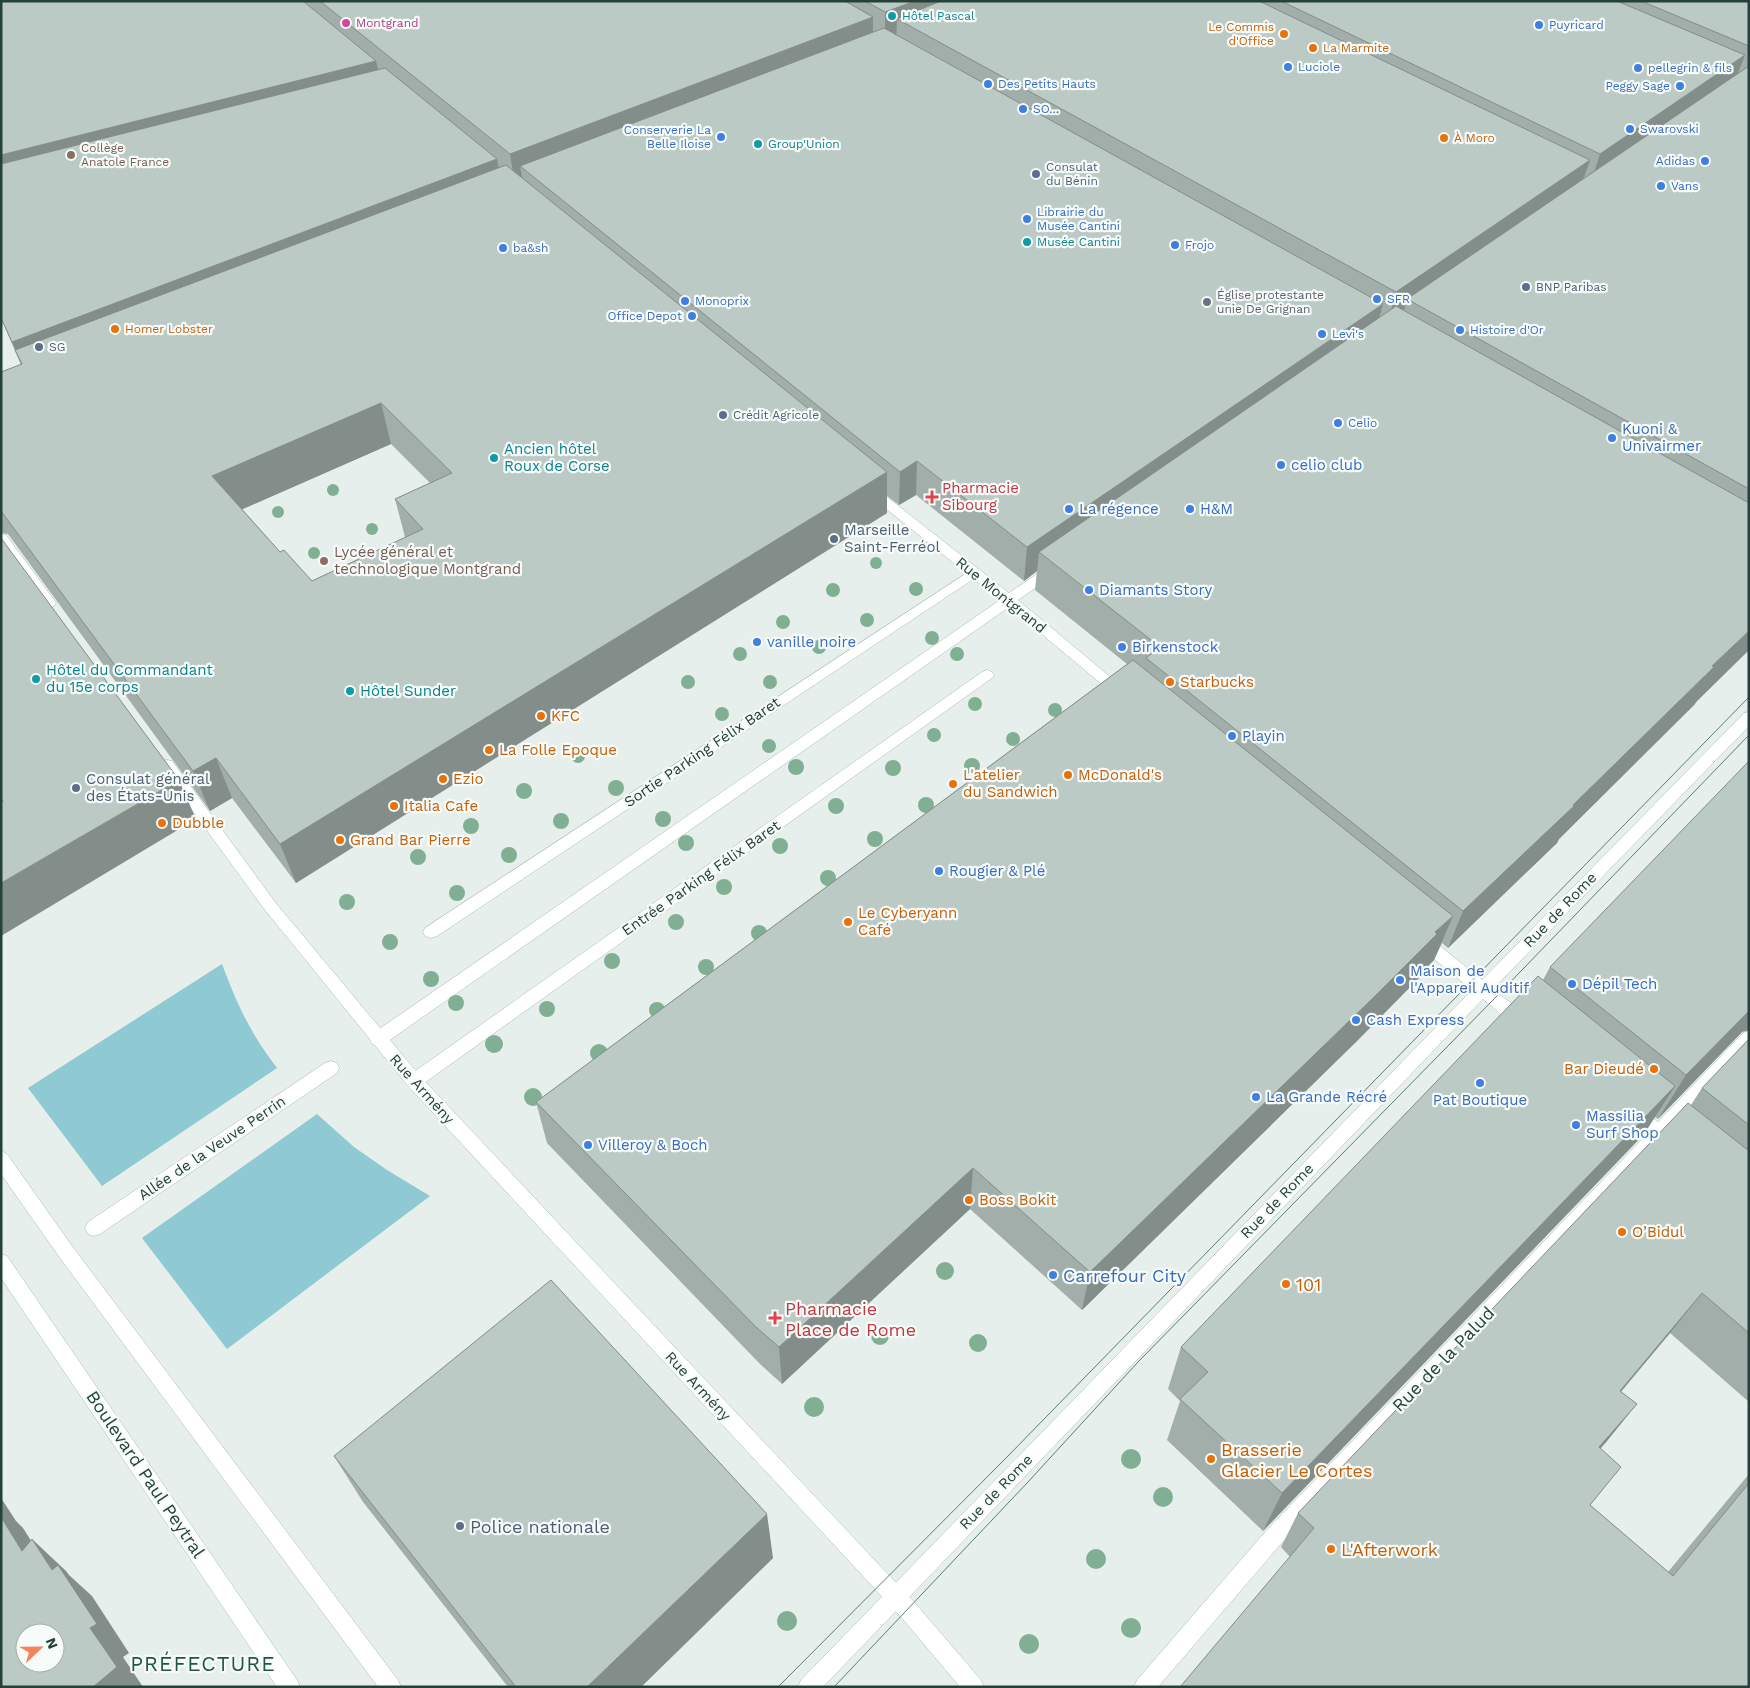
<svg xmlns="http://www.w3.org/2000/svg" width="1750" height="1688" font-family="'Work Sans',sans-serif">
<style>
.water{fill:#8ec9d4}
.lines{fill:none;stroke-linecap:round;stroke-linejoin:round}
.lane-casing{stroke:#a8b8b2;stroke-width:1}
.street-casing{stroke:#a8b8b2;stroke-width:1}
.secondary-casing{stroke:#a4bbb3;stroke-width:1}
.lane{fill:#fff;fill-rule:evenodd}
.street{fill:#fff;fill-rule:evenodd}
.secondary{fill:#fff;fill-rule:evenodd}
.tram{stroke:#5f7d75;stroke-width:1}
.tree{fill:#80af93}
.wall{fill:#a1aea9;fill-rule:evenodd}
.shaded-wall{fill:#838d89}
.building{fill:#bbcac4;stroke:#838d89;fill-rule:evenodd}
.culture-dot{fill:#0f9aa8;stroke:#f7fbf9;stroke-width:2}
.hotel-dot{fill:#d1479c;stroke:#f7fbf9;stroke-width:2}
.shop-dot{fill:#3f7fe0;stroke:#f7fbf9;stroke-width:2}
.food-dot{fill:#e8710a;stroke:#f7fbf9;stroke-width:2}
.education-dot{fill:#8d6e63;stroke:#f7fbf9;stroke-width:2}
.service-dot{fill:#5c6f8a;stroke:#f7fbf9;stroke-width:2}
.worship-dot{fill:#6b7280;stroke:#f7fbf9;stroke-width:2}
.health-dot{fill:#e0444e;stroke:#f7fbf9;stroke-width:2}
.labels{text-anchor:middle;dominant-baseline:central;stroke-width:4.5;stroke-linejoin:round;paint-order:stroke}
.far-culture-label{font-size:12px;fill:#0d838f;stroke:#f7fbf9;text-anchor:start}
.far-hotel-label{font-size:12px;fill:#b23c85;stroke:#f7fbf9;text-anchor:start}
.far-shop-label{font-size:12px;fill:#366cbe;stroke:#f7fbf9;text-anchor:start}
.far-food-label{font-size:12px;fill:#c56008;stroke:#f7fbf9;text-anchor:start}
.far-education-label{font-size:12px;fill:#785e54;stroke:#f7fbf9;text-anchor:start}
.far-service-label{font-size:12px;fill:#4e5e75;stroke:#f7fbf9;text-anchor:start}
.far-worship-label{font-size:12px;fill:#5b616d;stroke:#f7fbf9;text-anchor:start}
.shop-label{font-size:15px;fill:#366cbe;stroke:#f7fbf9;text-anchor:start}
.culture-label{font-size:15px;fill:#0d838f;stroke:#f7fbf9;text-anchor:start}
.health-label{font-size:15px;fill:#be3a42;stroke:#f7fbf9;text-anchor:start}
.service-label{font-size:15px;fill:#4e5e75;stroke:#f7fbf9;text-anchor:start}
.education-label{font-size:15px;fill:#785e54;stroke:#f7fbf9;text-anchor:start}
.street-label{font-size:15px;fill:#24423a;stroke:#f7fbf9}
.food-label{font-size:15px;fill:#c56008;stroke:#f7fbf9;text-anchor:start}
.near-shop-label{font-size:18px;fill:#366cbe;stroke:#f7fbf9;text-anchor:start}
.near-food-label{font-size:18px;fill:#c56008;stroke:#f7fbf9;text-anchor:start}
.near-health-label{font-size:18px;fill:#be3a42;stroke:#f7fbf9;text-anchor:start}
.near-street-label{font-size:18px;fill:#24423a;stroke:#f7fbf9}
.near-service-label{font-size:18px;fill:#4e5e75;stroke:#f7fbf9;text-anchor:start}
.near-quarter-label{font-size:21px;letter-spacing:1px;fill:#1f5548;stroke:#f7fbf9}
</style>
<rect width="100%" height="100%" fill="#e6efeb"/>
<g class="water">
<path d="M222,964c15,40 28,69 55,104l-175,118 -74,-98z"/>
<polygon points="317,1114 354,1147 387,1170 430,1196 227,1349 142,1238"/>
</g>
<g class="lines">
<g class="lane-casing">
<g id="lane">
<polygon points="973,569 978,570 980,573 978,576 437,936 431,938 425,936 423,932 425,928"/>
<polygon points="987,670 992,672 994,675 992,678 420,1086 414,1088 408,1086 406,1081 408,1076 982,672"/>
<polygon points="1,1151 7,1154 72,1246 398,1680 401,1687 378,1687 60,1258 1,1174"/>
</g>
</g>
<g class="street-casing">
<g id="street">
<polygon points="873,488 877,489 1009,593 1047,567 1057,567 1059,570 1057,573 1018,600 1126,690 1128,693 1126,696 1116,696 1009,607 384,1044 378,1046 372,1044 370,1039 372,1034 1000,600 869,495 867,492 869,489"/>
<polygon points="1749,712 1749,726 1493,989 1527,1016 1529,1021 1527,1026 1521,1028 1515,1026 1483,999 823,1687 798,1687 801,1680 1472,990 1417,945 1415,941 1417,937 1423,935 1429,937 1482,980 1744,713"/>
<path d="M1749,1031v18l-79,83 10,9 3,5 -3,5 -6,3 -15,-10 -380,402 -121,141h-24l3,-7 128,-148 382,-398 -19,-16 -2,-5 2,-5c12,-4 21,7 30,14l85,-89z"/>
<polygon points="331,1061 337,1063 339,1068 337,1073 100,1234 94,1236 88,1234 85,1228 88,1222 325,1063"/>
</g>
</g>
<g class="secondary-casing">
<g id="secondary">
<polygon points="1,534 6,535 54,600 56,603 54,606 44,606 1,547"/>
<polygon points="167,760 172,761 275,902 420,1076 915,1603 981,1680 984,1687 960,1687 901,1617 408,1086 265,910 162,769 160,765 162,761"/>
<polygon points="1,1254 7,1256 297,1680 300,1687 277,1687 1,1278"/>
</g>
</g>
<use href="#lane" class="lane"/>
<use href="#street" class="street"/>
<use href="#secondary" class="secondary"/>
<g class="tram">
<polyline points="778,1687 1007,1457 1749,697"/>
<polyline points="834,1687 1028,1482 1138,1362 1494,999 1749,735"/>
</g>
</g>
<g class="tree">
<circle cx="333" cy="490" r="6"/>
<circle cx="278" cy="512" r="6"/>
<circle cx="372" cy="529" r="6"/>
<circle cx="314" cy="553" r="6"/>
<circle cx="876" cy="563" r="6"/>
<circle cx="916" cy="589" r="7"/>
<circle cx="833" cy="590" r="7"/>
<circle cx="867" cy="620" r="7"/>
<circle cx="783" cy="622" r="7"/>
<circle cx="932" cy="638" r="7"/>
<circle cx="819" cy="647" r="7"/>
<circle cx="740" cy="654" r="7"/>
<circle cx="957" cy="654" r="7"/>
<circle cx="688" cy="682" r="7"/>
<circle cx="770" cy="682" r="7"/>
<circle cx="975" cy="704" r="7"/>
<circle cx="1055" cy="710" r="7"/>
<circle cx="722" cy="714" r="7"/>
<circle cx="934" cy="735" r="7"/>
<circle cx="1013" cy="739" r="7"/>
<circle cx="769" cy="746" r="7"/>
<circle cx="578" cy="756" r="7"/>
<circle cx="972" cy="766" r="8"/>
<circle cx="796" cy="767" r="8"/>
<circle cx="893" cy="768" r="8"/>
<circle cx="616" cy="788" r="8"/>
<circle cx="524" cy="791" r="8"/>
<circle cx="926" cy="805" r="8"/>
<circle cx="836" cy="806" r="8"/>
<circle cx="663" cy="819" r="8"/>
<circle cx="561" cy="821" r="8"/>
<circle cx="471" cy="826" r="8"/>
<circle cx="875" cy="839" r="8"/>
<circle cx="686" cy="843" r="8"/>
<circle cx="780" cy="846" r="8"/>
<circle cx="509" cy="855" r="8"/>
<circle cx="418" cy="857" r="8"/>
<circle cx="828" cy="878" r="8"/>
<circle cx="724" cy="887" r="8"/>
<circle cx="457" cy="893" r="8"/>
<circle cx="347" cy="902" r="8"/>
<circle cx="676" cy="922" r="8"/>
<circle cx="759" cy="933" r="8"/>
<circle cx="390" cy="942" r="8"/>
<circle cx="612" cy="961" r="8"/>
<circle cx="706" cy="967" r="8"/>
<circle cx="431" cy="979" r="8"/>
<circle cx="456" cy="1003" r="8"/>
<circle cx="547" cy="1009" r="8"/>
<circle cx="657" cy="1010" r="8"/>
<circle cx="494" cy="1044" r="9"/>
<circle cx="599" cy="1053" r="9"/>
<circle cx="533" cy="1097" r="9"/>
<circle cx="945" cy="1271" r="9"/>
<circle cx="880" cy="1336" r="9"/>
<circle cx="978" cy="1343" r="9"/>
<circle cx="814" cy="1407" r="10"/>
<circle cx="1131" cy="1459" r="10"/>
<circle cx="1163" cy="1497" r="10"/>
<circle cx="1096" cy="1559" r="10"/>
<circle cx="787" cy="1621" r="10"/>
<circle cx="1131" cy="1628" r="10"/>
<circle cx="1029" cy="1644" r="10"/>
</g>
<g class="wall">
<path d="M1,1h1748v649l-52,51 -3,4 -135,134 -2,4 -109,105 -6,-5 -8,17 -12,12 -3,6 -62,63 -275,269 -112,-101 -188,175 -22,-20 -213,-221 -11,-41 591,-438 -92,-74 2,-19 -13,10 -108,-86 -17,10 -12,-9v17l-591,370 -64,-85 -22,13 -202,-277 -7,-1v-161l20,-7 -20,-47zM391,444l39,39 -35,16 10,38 -93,44 -32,-29 -38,-43z"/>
<polygon points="1550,967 1742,1032 1658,1119 1655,1117 1644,1134 1263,1531 1167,1440 1180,1401 1168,1389 1181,1347 1543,980"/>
<polygon points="1749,1039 1749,1402 1670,1333 1621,1392 1607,1441 1601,1448 1590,1505 1668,1572 1749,1474 1749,1687 1290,1557 1281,1547 1298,1513 1691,1105 1702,1088"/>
<polygon points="334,1456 773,1558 641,1687 508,1687 363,1502"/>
</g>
<g class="shaded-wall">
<polygon points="915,1 1005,1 897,19 896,44 885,48 885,12"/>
<polygon points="873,17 873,53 520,166 524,188 516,191 510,154"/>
<polygon points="1745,55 1731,91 1588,191 1600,154"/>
<polygon points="376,61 384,97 1,196 1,155"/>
<polygon points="497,159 503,196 28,380 12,342"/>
<polygon points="1590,160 1577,197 1407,299 1402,318 1386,330 1396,292"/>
<polygon points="1383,304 1374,337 1039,552 1037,571 1024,581 1027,547"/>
<polygon points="381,403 391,444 227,516 212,476"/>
<polygon points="917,461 916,495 899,505 900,472"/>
<polygon points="887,472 887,513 296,883 280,844"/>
<polygon points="1749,631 1749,650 1697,701 1694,705 1559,839 1557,843 1448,948 1463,911 1573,805 1712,666"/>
<polygon points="216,758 232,798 210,811 193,771"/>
<polygon points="179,780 196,819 1,936 1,883"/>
<polygon points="1453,916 1434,960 1422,972 1419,978 1357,1041 1082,1310 1090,1272 1435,932"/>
<polygon points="1749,1011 1749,1030 1742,1032 1658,1119 1686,1075"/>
<polygon points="1675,1086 1644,1134 1263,1531 1282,1493"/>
<polygon points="973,1168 970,1209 782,1384 779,1347"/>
<polygon points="1702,1293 1670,1333 1590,1428 1620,1391"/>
<polygon points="1637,1404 1607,1441 1570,1482 1599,1447"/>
<polygon points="1,1498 16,1521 23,1528 57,1582 22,1551 1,1517"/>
<polygon points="767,1514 773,1558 641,1687 587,1687"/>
<polygon points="32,1539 66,1571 69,1575 92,1596 129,1653 123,1657 143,1687 93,1687 52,1570"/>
</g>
<g class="building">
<polygon points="1,1 303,1 376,61 1,155"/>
<polygon points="320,1 845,1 873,17 510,154"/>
<polygon points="865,1 915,1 885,12"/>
<polygon points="941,1 1259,1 1590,160 1396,292 897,19"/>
<polygon points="1281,1 1617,1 1745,55 1600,154"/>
<polygon points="1641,1 1749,1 1749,46"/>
<polygon points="884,28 1383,304 1027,547 917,461 900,472 520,166"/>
<polygon points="1749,66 1749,489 1407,299"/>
<polygon points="385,68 497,159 12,342 1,318 1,164"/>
<path d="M506,165l381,307 -607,372 -64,-86 -23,13 -192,-260v-139l21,-8 -7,-14zM381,403l71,70 -57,26 28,30 -111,52 -28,-31 -4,2 -68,-76z"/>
<polygon points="1396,306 1749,503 1749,631 1712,666 1714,667 1573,805 1574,806 1463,911 1146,658 1160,647 1039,552"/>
<polygon points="1,538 179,780 1,883 1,802 3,801 1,798"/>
<polygon points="1133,660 1453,916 1435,932 1437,934 1373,998 1090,1272 973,1168 779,1347 756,1327 536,1102"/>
<polygon points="1749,761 1749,1011 1686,1075 1550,967"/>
<polygon points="1538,976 1675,1086 1282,1493 1180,1399 1208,1372 1181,1347"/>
<polygon points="1749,1039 1749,1125 1702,1088"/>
<polygon points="1688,1103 1749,1151 1749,1333 1702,1293 1620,1391 1637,1404 1599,1447 1621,1467 1590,1505 1673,1576 1749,1483 1749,1687 1180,1687 1314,1528 1298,1513"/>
<polygon points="551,1280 767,1514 587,1687 516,1687 334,1456"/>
<path d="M1,1517l21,34 10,-12 20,31 6,-5 39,59 -7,4 27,39 -24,20h-92zM25,1633h30v30h-30z"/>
</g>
<g class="culture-dot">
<circle cx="892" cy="16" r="5"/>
<circle cx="758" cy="144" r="5"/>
<circle cx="1027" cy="242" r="5"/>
<circle cx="494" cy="458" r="5"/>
<circle cx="36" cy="679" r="5"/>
<circle cx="350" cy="691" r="5"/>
</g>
<circle class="hotel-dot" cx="346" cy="23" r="5"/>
<g class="shop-dot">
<circle cx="1539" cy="25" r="5"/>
<circle cx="1288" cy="67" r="5"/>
<circle cx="1638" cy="68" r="5"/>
<circle cx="988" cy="84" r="5"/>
<circle cx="1680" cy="86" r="5"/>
<circle cx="1023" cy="109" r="5"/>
<circle cx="1630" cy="129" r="5"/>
<circle cx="721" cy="137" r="5"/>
<circle cx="1705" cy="161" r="5"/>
<circle cx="1661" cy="186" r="5"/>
<circle cx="1027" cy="219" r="5"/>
<circle cx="1175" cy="245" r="5"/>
<circle cx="503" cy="248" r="5"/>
<circle cx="1377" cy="299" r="5"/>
<circle cx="685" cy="301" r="5"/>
<circle cx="692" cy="316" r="5"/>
<circle cx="1460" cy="330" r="5"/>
<circle cx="1322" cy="334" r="5"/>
<circle cx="1338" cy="423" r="5"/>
<circle cx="1612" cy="438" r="5"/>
<circle cx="1281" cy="465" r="5"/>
<circle cx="1069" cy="509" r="5"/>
<circle cx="1190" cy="509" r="5"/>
<circle cx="1089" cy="590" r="5"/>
<circle cx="757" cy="642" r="5"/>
<circle cx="1122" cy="647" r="5"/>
<circle cx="1232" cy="736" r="5"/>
<circle cx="939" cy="871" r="5"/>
<circle cx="1400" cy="980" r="5"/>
<circle cx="1572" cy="984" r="5"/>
<circle cx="1356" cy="1020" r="5"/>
<circle cx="1480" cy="1083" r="5"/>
<circle cx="1256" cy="1097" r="5"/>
<circle cx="1576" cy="1125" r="5"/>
<circle cx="588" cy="1145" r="5"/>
<circle cx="1053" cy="1275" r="5"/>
</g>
<g class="food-dot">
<circle cx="1284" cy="34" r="5"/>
<circle cx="1313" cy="48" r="5"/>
<circle cx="1444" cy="138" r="5"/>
<circle cx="115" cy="329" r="5"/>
<circle cx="1170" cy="682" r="5"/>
<circle cx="541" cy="716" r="5"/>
<circle cx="489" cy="750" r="5"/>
<circle cx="1068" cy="775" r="5"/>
<circle cx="443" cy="779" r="5"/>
<circle cx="953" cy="784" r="5"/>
<circle cx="394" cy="806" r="5"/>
<circle cx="162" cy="823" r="5"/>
<circle cx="340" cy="840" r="5"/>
<circle cx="848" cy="922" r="5"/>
<circle cx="1654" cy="1069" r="5"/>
<circle cx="969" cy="1200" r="5"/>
<circle cx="1622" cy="1232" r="5"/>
<circle cx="1286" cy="1284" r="5"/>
<circle cx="1211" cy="1459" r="5"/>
<circle cx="1331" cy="1549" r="5"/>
</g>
<g class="education-dot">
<circle cx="71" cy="155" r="5"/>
<circle cx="324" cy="561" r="5"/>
</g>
<g class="service-dot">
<circle cx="1036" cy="174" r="5"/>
<circle cx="1526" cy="287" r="5"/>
<circle cx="39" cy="347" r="5"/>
<circle cx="723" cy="415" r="5"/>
<circle cx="834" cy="539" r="5"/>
<circle cx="76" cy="788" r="5"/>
<circle cx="460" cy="1526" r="5"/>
</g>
<circle class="worship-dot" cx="1207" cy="302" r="5"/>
<g class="health-dot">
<path d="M929.5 489.5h5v5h5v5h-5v5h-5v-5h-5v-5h5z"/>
<path d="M772.5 1310.5h5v5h5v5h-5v5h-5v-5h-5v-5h5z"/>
</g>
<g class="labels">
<g class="far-culture-label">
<text x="902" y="16">Hôtel Pascal</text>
<text x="768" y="144">Group'Union</text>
<text x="1037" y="242">Musée Cantini</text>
</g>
<g class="far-hotel-label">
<text x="356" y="23">Montgrand</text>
</g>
<g class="far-shop-label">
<text x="1549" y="25">Puyricard</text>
<text x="1298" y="67">Luciole</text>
<text x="1648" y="68">pellegrin &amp; fils</text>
<text x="998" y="84">Des Petits Hauts</text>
<text x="1670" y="86" text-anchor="end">Peggy Sage</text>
<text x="1033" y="109">SO...</text>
<text x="1640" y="129">Swarovski</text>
<text x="711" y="130" text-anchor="end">Conserverie La<tspan x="711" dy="14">Belle Iloise</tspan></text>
<text x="1695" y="161" text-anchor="end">Adidas</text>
<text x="1671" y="186">Vans</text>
<text x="1037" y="212">Librairie du<tspan x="1037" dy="14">Musée Cantini</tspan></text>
<text x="1185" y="245">Frojo</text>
<text x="513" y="248">ba&amp;sh</text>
<text x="1387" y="299">SFR</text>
<text x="695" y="301">Monoprix</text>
<text x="682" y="316" text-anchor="end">Office Depot</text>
<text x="1470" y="330">Histoire d'Or</text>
<text x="1332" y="334">Levi's</text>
<text x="1348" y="423">Celio</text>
</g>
<g class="far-food-label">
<text x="1274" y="27" text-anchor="end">Le Commis<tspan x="1274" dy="14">d'Office</tspan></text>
<text x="1323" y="48">La Marmite</text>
<text x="1454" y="138">À Moro</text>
<text x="125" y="329">Homer Lobster</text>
</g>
<g class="far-education-label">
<text x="81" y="148">Collège<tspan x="81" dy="14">Anatole France</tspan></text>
</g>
<g class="far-service-label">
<text x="1046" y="167">Consulat<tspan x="1046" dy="14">du Bénin</tspan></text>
<text x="1536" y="287">BNP Paribas</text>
<text x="49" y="347">SG</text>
<text x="733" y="415">Crédit Agricole</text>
</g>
<g class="far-worship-label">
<text x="1217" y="295">Église protestante<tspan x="1217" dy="14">unie De Grignan</tspan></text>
</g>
<g class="shop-label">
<text x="1622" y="429">Kuoni &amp;<tspan x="1622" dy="17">Univairmer</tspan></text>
<text x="1291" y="465">celio club</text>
<text x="1079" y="509">La régence</text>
<text x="1200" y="509">H&amp;M</text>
<text x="1099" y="590">Diamants Story</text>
<text x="767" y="642">vanille noire</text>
<text x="1132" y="647">Birkenstock</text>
<text x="1242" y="736">Playin</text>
<text x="949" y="871">Rougier &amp; Plé</text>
<text x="1410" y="971">Maison de<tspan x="1410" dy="17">l'Appareil Auditif</tspan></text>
<text x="1582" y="984">Dépil Tech</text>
<text x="1366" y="1020">Cash Express</text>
<text x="1266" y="1097">La Grande Récré</text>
<text x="1480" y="1100" text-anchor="middle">Pat Boutique</text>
<text x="1586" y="1116">Massilia<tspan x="1586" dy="17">Surf Shop</tspan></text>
<text x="598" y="1145">Villeroy &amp; Boch</text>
</g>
<g class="culture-label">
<text x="504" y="449">Ancien hôtel<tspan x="504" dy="17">Roux de Corse</tspan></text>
<text x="46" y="670">Hôtel du Commandant<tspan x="46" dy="17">du 15e corps</tspan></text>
<text x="360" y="691">Hôtel Sunder</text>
</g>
<g class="health-label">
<text x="942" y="488">Pharmacie<tspan x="942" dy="17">Sibourg</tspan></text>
</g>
<g class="service-label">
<text x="844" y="530">Marseille<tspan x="844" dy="17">Saint-Ferréol</tspan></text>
<text x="86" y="779">Consulat général<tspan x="86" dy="17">des États-Unis</tspan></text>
</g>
<g class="education-label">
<text x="334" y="552">Lycée général et<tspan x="334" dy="17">technologique Montgrand</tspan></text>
</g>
<g class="street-label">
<text transform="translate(1001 595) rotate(39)">Rue Montgrand</text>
<text transform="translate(702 752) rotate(-34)">Sortie Parking Félix Baret</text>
<text transform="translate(701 878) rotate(-35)">Entrée Parking Félix Baret</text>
<text transform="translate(1560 910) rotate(-46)">Rue de Rome</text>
<text transform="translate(422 1089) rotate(48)">Rue Armény</text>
<text transform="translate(212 1148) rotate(-34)">Allée de la Veuve Perrin</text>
<text transform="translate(1277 1201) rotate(-46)">Rue de Rome</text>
<text transform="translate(698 1386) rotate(47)">Rue Armény</text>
<text transform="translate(996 1492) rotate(-46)">Rue de Rome</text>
</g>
<g class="food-label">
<text x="1180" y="682">Starbucks</text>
<text x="551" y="716">KFC</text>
<text x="499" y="750">La Folle Epoque</text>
<text x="963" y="775">L'atelier<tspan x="963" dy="17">du Sandwich</tspan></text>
<text x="1078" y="775">McDonald's</text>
<text x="453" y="779">Ezio</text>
<text x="404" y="806">Italia Cafe</text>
<text x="172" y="823">Dubble</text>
<text x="350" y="840">Grand Bar Pierre</text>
<text x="858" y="913">Le Cyberyann<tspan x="858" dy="17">Café</tspan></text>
<text x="1644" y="1069" text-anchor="end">Bar Dieudé</text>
<text x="979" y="1200">Boss Bokit</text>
<text x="1632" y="1232">O’Bidul</text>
</g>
<g class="near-shop-label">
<text x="1063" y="1275">Carrefour City</text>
</g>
<g class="near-food-label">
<text x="1296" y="1284">101</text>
<text x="1221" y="1449">Brasserie<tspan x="1221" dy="21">Glacier Le Cortes</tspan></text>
<text x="1341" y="1549">L'Afterwork</text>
</g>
<g class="near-health-label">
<text x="785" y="1308">Pharmacie<tspan x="785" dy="21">Place de Rome</tspan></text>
</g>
<g class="near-street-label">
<text transform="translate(1443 1359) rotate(-46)">Rue de la Palud</text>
<text transform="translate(146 1474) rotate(56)">Boulevard Paul Peytral</text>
</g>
<g class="near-service-label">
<text x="470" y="1526">Police nationale</text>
</g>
<g class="near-quarter-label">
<text x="203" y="1663">PRÉFECTURE</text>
</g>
</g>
<rect width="1750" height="1688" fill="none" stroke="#24423a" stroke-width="5"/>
<g transform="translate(40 1648) rotate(68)"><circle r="24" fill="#f7fbf9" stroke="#a3b1ad"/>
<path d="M0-4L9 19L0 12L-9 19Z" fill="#f4845f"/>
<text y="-8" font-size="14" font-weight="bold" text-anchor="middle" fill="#24423a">N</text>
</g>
</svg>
